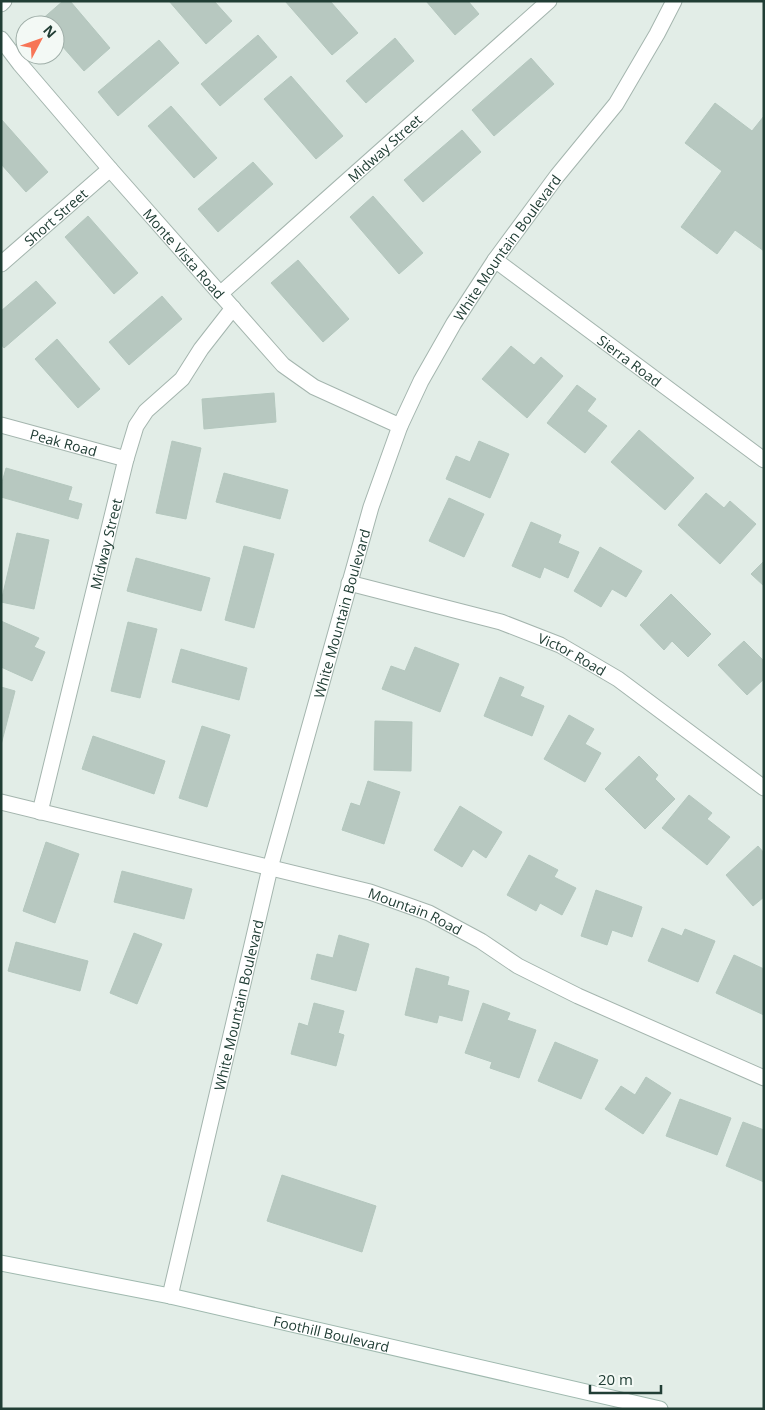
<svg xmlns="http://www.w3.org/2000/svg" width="765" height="1410" font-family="'Open Sans',sans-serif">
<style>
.building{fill:#b7c8c0;stroke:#b4c7be}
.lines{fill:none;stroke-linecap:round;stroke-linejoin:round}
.minor-casing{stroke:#a4b5ae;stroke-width:17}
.tertiary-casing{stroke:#a4b5ae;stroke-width:17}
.secondary-casing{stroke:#a0b9af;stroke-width:17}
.minor{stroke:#fff;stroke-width:15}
.tertiary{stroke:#fff;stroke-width:15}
.secondary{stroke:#fff;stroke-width:15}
.labels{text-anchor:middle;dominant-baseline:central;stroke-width:4;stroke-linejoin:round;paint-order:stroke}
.street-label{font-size:14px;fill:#213e35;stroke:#f3f9f5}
</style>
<rect width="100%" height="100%" fill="#e2ede7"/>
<g class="building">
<polygon points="63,1 70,1 110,48 84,71 55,38 55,25 44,25 40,21"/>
<polygon points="169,1 214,1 232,21 206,44"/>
<polygon points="285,1 330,1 358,33 332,55"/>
<polygon points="426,1 468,1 479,14 455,35"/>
<polygon points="258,35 277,57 220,106 201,84"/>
<polygon points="395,38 414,61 366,103 346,81"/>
<polygon points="159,40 179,63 118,116 98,92"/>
<polygon points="531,58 554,84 494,136 472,110"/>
<polygon points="291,76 343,136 316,159 264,99"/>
<polygon points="715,103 752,131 764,116 764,251 735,230 717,254 681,227 722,171 685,143"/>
<polygon points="171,106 217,158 194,178 148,126"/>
<polygon points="1,119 48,172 26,192 1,164"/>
<polygon points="462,130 481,152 423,202 404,180"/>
<polygon points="253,162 273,184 218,232 198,209"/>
<polygon points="373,196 423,253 399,274 350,217"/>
<polygon points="88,216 138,273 114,294 65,237"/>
<polygon points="298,260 349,319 323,342 271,283"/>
<polygon points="36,281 56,303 4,348 1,344 1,311"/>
<polygon points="162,296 182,319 129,365 109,342"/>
<polygon points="57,339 100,389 78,408 35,359"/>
<polygon points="511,346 534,365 541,357 563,376 527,418 482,379"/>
<polygon points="577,385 596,399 587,411 607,426 585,453 547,423"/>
<polygon points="274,393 276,422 204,429 202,399"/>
<polygon points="639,430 694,478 665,510 611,462"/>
<polygon points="172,441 201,448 186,519 156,513"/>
<polygon points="479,441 509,454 490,498 446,479 456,456 470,462"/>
<polygon points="6,468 72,487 68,500 82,504 78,519 1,497 1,486"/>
<polygon points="224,473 288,490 280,519 216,502"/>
<polygon points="706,493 724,508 730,501 756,524 720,564 678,525"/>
<polygon points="449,498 484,514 464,557 429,541"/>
<polygon points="531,522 561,535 558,543 579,552 568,578 544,567 540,578 512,566"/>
<polygon points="17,533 49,540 34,609 1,602"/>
<polygon points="244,546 274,554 254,628 225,620"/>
<polygon points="600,547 642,571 626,597 612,589 601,607 574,591"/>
<polygon points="136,558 210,578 201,611 127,591"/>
<polygon points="764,561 764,586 751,574"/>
<polygon points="671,594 711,634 688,657 672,641 664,650 640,625"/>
<polygon points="1,621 39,638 34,647 45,652 32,681 1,667"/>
<polygon points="128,622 157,629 140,698 111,691"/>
<polygon points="744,641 764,661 764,679 747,695 718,665"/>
<polygon points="415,647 459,664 440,712 382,689 391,666 405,671"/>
<polygon points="181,649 247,668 239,700 172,682"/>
<polygon points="500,677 524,687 520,696 544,706 532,736 484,716"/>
<polygon points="1,687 15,691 1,745"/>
<polygon points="569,715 594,729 585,744 601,753 585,782 544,759"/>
<polygon points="375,721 412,722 411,771 374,770"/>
<polygon points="202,726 230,735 207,807 179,798"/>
<polygon points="93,736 165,761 154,794 82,769"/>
<polygon points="639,756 658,775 655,779 675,799 645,829 605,789"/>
<polygon points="368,781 400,792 384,844 342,830 351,803 360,806"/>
<polygon points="689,795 712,813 707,819 730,837 707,865 662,828"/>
<polygon points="460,806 502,832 486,858 473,849 462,867 434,850"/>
<polygon points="46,842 79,854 55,923 23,911"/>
<polygon points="758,846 764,853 764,897 753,906 726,875"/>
<polygon points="529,855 558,870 554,877 576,888 562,915 540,903 536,911 507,895"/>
<polygon points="122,871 192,889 184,919 114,902"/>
<polygon points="596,890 642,907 632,937 612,930 607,945 581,936"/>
<polygon points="662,928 682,936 685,929 715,941 698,982 648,961"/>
<polygon points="134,933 162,944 137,1004 110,993"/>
<polygon points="339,935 369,944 356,991 311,979 317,954 333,958"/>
<polygon points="16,942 88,961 80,991 8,971"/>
<polygon points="734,955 764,969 764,1015 716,993"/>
<polygon points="416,968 449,977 447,985 469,991 462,1021 439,1015 437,1023 405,1015"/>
<polygon points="314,1003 344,1011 338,1033 344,1035 336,1066 291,1054 299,1023 308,1026"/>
<polygon points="483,1003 510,1013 507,1020 536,1030 519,1078 490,1068 492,1062 465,1053"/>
<polygon points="555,1042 598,1060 581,1099 538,1081"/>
<polygon points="646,1077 671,1093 643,1134 605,1109 621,1086 635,1095"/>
<polygon points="680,1099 731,1118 717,1155 666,1136"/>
<polygon points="743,1122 764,1130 764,1182 726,1166"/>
<polygon points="282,1175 376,1206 362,1252 267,1221"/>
</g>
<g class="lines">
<g class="minor-casing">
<g id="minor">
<polyline points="1,4 4,1"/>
<path id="s1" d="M1,39l19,25 90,105 173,196 31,22 86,39"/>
<path id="s2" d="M495,260l269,200"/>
<path id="s3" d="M1,264l109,-95"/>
<path id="s4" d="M220,294l329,-293"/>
<path id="s5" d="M1,425l125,34"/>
<path id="s6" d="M349,583l152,39 59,23 58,34 146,109"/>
<path id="s7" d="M1,802l369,90 59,21 52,28 37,25 60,30 186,82"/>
<path id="s8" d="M40,812l86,-353 10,-33 10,-15 36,-32 19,-30 32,-41"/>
</g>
</g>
<g class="tertiary-casing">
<g id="tertiary">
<path id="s9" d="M170,1296l100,-428 101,-361 29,-81 21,-45 33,-58 41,-63 62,-84 59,-72 41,-70 17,-33"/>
</g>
</g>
<g class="secondary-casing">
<g id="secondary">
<path id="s10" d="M1,1263l169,33 490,113"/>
</g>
</g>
<use href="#minor" class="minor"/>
<use href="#tertiary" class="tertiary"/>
<use href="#secondary" class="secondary"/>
</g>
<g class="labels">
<g class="street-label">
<text stroke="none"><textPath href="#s4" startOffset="220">Midway Street</textPath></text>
<text stroke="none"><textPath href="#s3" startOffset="72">Short Street</textPath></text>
<text stroke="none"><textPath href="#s9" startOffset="1109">White Mountain Boulevard</textPath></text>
<text stroke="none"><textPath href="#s1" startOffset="282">Monte Vista Road</textPath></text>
<text stroke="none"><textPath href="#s2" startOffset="168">Sierra Road</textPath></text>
<text stroke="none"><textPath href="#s5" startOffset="65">Peak Road</textPath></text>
<text stroke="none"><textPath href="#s8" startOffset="276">Midway Street</textPath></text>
<text stroke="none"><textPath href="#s9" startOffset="704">White Mountain Boulevard</textPath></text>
<text stroke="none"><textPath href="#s6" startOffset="235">Victor Road</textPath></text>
<text stroke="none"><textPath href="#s7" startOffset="429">Mountain Road</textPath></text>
<text stroke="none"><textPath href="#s9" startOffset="299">White Mountain Boulevard</textPath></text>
<text stroke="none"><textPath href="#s10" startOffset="338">Foothill Boulevard</textPath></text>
</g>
</g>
<rect width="765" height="1410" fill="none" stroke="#213e35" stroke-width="5"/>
<g transform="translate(40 40) rotate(49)"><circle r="24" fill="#f3f9f5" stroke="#9faea8"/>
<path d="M0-4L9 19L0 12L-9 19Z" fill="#f77556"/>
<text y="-8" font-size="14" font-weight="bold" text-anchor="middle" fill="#213e35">N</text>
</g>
<path d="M590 1385v8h71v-8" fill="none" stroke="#213e35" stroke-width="2.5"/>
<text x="598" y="1385" font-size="15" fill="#213e35" stroke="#f3f9f5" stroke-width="4" paint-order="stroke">20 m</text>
</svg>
